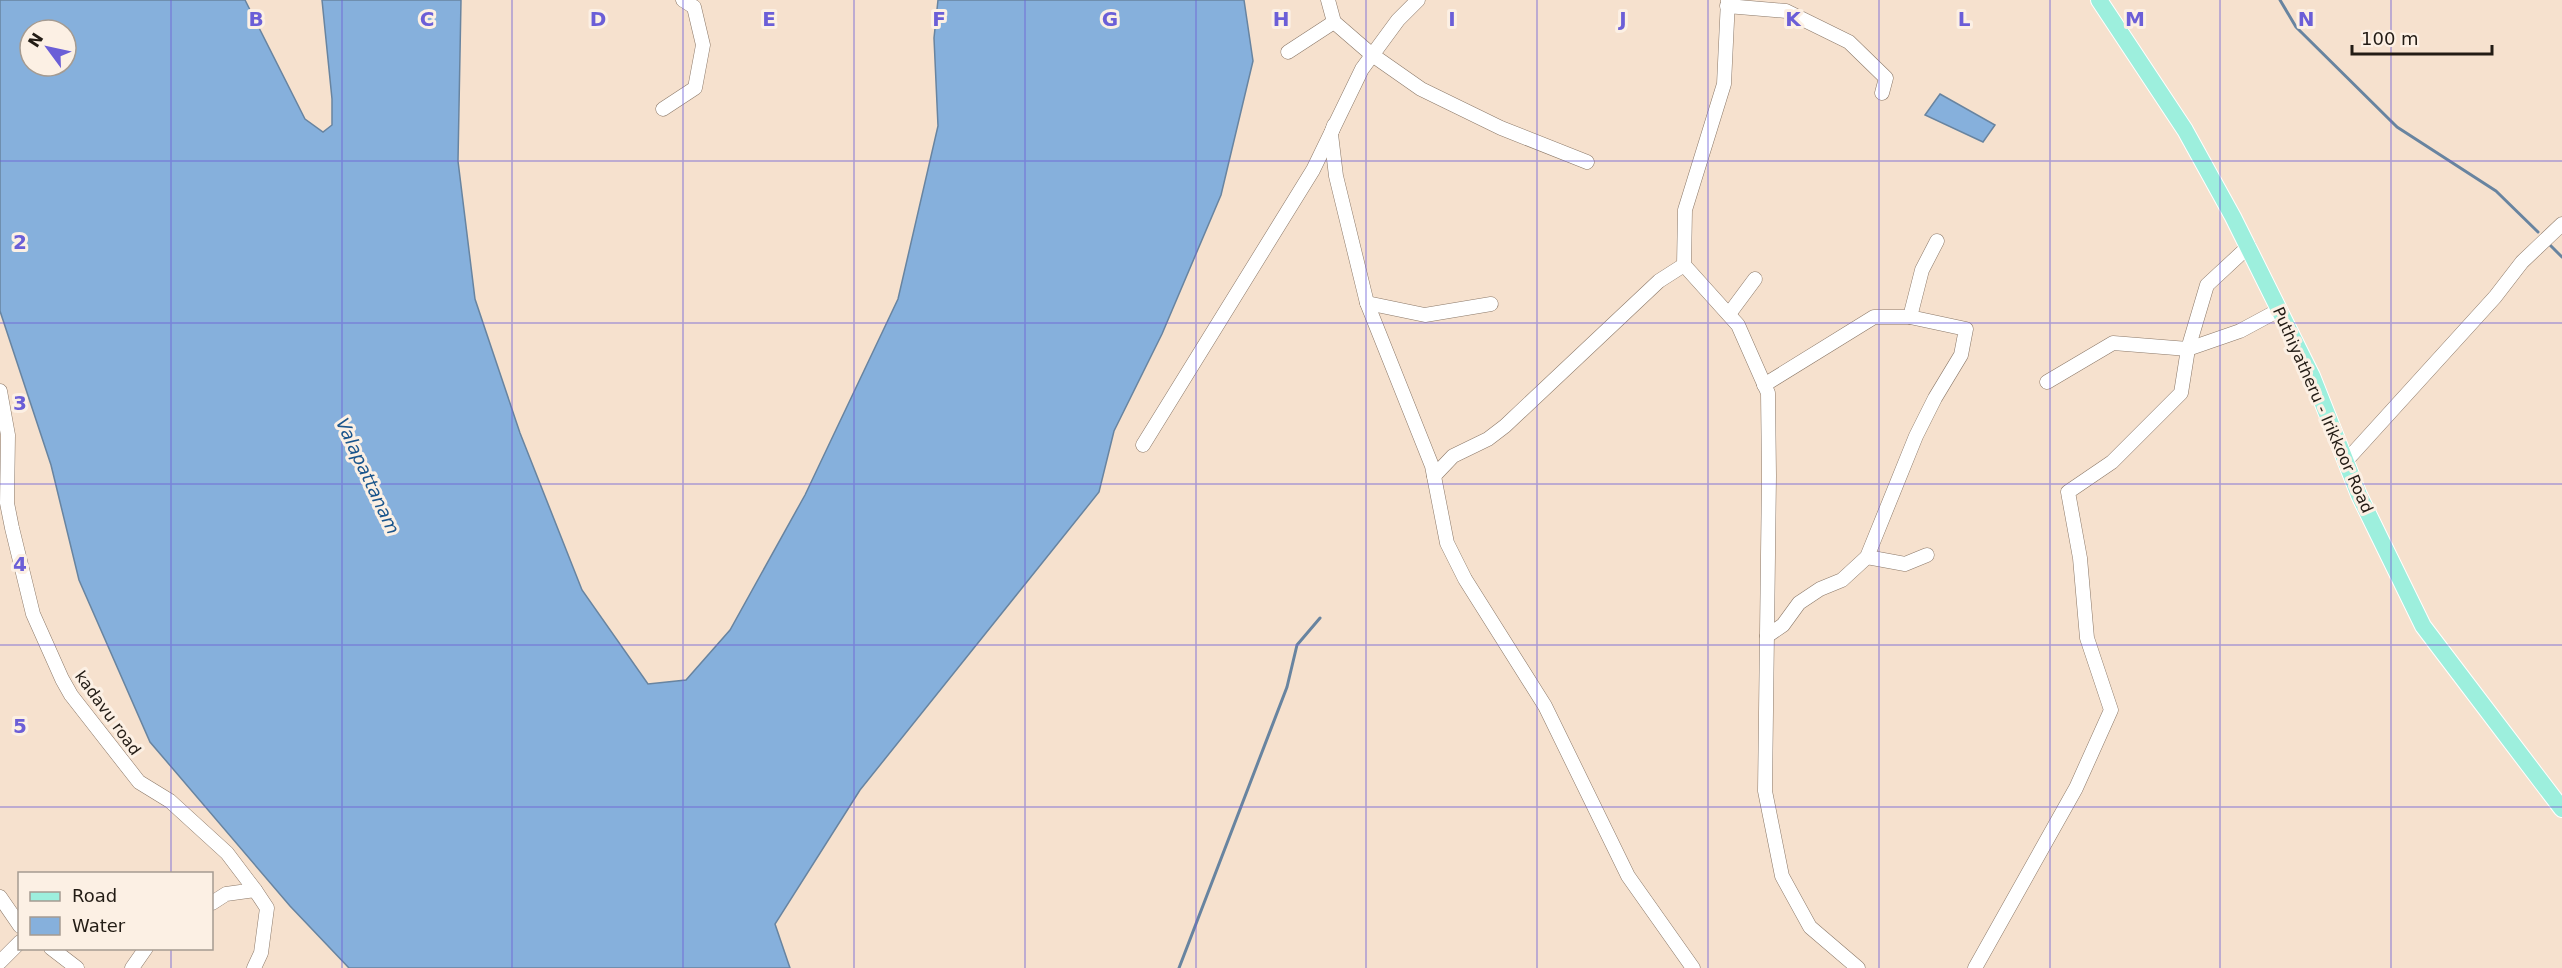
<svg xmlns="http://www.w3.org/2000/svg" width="2562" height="968" font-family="'DejaVu Sans',sans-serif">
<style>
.water{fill:#86b0dc;stroke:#6884a0;stroke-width:1.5;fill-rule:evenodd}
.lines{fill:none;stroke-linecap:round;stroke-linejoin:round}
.stream{stroke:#6884a0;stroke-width:3}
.minor-casing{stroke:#8b7868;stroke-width:15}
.major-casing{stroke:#fff;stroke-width:18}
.minor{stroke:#fff;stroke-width:14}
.major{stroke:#9defdd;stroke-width:16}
.grid{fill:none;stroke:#6b5ed7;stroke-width:1.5;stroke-opacity:0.55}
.labels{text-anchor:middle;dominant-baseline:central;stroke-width:6;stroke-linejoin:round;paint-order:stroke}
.street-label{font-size:16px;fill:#231c15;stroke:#fcf0e4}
.water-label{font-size:18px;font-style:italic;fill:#1a558c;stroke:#fcf0e4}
.grid-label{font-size:20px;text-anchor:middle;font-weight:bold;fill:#6b5ed7;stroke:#fcf0e4;stroke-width:6;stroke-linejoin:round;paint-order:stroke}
</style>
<rect width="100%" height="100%" fill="#f6e1ce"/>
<g class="water">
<path d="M0,0h245l60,119 18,13 9,-7v-26l-10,-99h139l-3,161 17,138 45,134 62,157 66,94 38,-4 44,-50 75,-135 93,-196 40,-173 -4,-88 4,-38h306l9,61 -32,134 -59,139 -48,97 -15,61 -239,298 -85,134 15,44h-441l-59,-62 -140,-164 -71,-162 -28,-115 -51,-154zM30,30h36v36h-36z"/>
<polygon points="1940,94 1995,125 1983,142 1925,115"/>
</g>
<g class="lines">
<g class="stream">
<polyline points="2280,0 2296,27 2397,127 2496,191 2538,232"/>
<polyline points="2550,245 2562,257"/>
<polyline points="1179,968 1287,687 1297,645 1320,618"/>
</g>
<g class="minor-casing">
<g id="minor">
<polyline points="1328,0 1334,22 1371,54 1421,89 1501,128 1587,162"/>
<polyline points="1728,0 1724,84 1685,210 1684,265 1738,325 1768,393 1769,476 1765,791 1782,876 1810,927 1858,968"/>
<polyline points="1727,6 1786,11 1849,42 1886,78 1882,93"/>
<polyline points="1288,52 1334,22"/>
<polyline points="663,109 695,88 703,45 694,7 683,0"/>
<polyline points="1334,125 1331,134 1336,176 1367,303 1432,466 1447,543 1465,579 1545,706 1628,876 1693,968"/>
<polyline points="1367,303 1425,315 1491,304"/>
<polyline points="1729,314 1755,279"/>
<polyline points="1910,317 1922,270 1937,241"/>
<polyline points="2047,382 2113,343 2188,349 2240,331 2279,310"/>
<polyline points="1764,385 1874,317 1910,317 1966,329 1961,355 1935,398 1916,436 1867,557 1842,580 1820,589 1799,603 1783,625 1767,636"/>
<polyline points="0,391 8,435 7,503 12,528 33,614 62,679 71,695 139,782 170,801 227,853 255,890 226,894 212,903"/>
<polyline points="1143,445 1313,170 1362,69 1398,20 1418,0"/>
<polyline points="2346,461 2495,297 2522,262 2562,224"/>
<polyline points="1434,476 1453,456 1488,439 1505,426 1659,281 1684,265"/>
<polyline points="1867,557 1905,564 1927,555"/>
<polyline points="0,897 20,926"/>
<polyline points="51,948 77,968"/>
<polyline points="0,962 20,942"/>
<polyline points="132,968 146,948"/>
<polyline points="254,968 261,953 267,908 255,890"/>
<polyline points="1975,968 2076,788 2111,710 2087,638 2080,558 2068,492 2112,462 2181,393 2188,349 2207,285 2249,246"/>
</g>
</g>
<g class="major-casing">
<polyline id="major" points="2099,0 2185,130 2233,217 2312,376 2359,495 2423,626 2562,809"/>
</g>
<use href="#minor" class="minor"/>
<use href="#major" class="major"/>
</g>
<path class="grid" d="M171,0v874M342,0v968M512,0v968M683,0v968M854,0v968M1025,0v968M1196,0v968M1366,0v968M1537,0v968M1708,0v968M1879,0v968M2050,0v968M2220,0v968M2391,0v968M0,161h2562M0,323h2562M0,484h2562M0,645h2562M0,807h2562M171,948v20"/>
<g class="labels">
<g class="street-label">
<text transform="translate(2323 410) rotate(66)">Puthiyatheru - Irikkoor Road</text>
<text transform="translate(108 713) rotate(54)">kadavu road</text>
</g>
<g class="water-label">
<text transform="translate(368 476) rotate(65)">Valapattanam</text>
</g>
</g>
<g class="grid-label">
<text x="256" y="26">B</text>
<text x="427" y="26">C</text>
<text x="598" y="26">D</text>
<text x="769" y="26">E</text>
<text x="939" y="26">F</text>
<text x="1110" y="26">G</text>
<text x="1281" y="26">H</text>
<text x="1452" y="26">I</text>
<text x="1623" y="26">J</text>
<text x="1793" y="26">K</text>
<text x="1964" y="26">L</text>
<text x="2135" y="26">M</text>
<text x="2306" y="26">N</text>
<text x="20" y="249">2</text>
<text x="20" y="410">3</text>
<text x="20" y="571">4</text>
<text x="20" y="733">5</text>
</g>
<rect x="18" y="872" width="195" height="78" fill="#fcf0e4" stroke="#a59b91" stroke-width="1.5"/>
<rect x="30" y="892" width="30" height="9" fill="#9defdd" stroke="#a59b91" stroke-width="1.5"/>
<text x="72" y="902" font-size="18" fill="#231c15">Road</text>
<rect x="30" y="917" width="30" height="18" fill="#86b0dc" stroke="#a59b91" stroke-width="1.5"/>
<text x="72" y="932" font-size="18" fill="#231c15">Water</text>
<g transform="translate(48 48) rotate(303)"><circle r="28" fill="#fcf0e4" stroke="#a59b91" stroke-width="1.5"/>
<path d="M0-4.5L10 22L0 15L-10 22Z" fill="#6b5ed7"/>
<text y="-9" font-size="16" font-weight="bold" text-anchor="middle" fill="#231c15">N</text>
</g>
<path d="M2352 45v9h140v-9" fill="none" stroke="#231c15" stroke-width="3"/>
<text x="2361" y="45" font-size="18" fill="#231c15" stroke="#fcf0e4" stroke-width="4.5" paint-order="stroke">100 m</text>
</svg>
